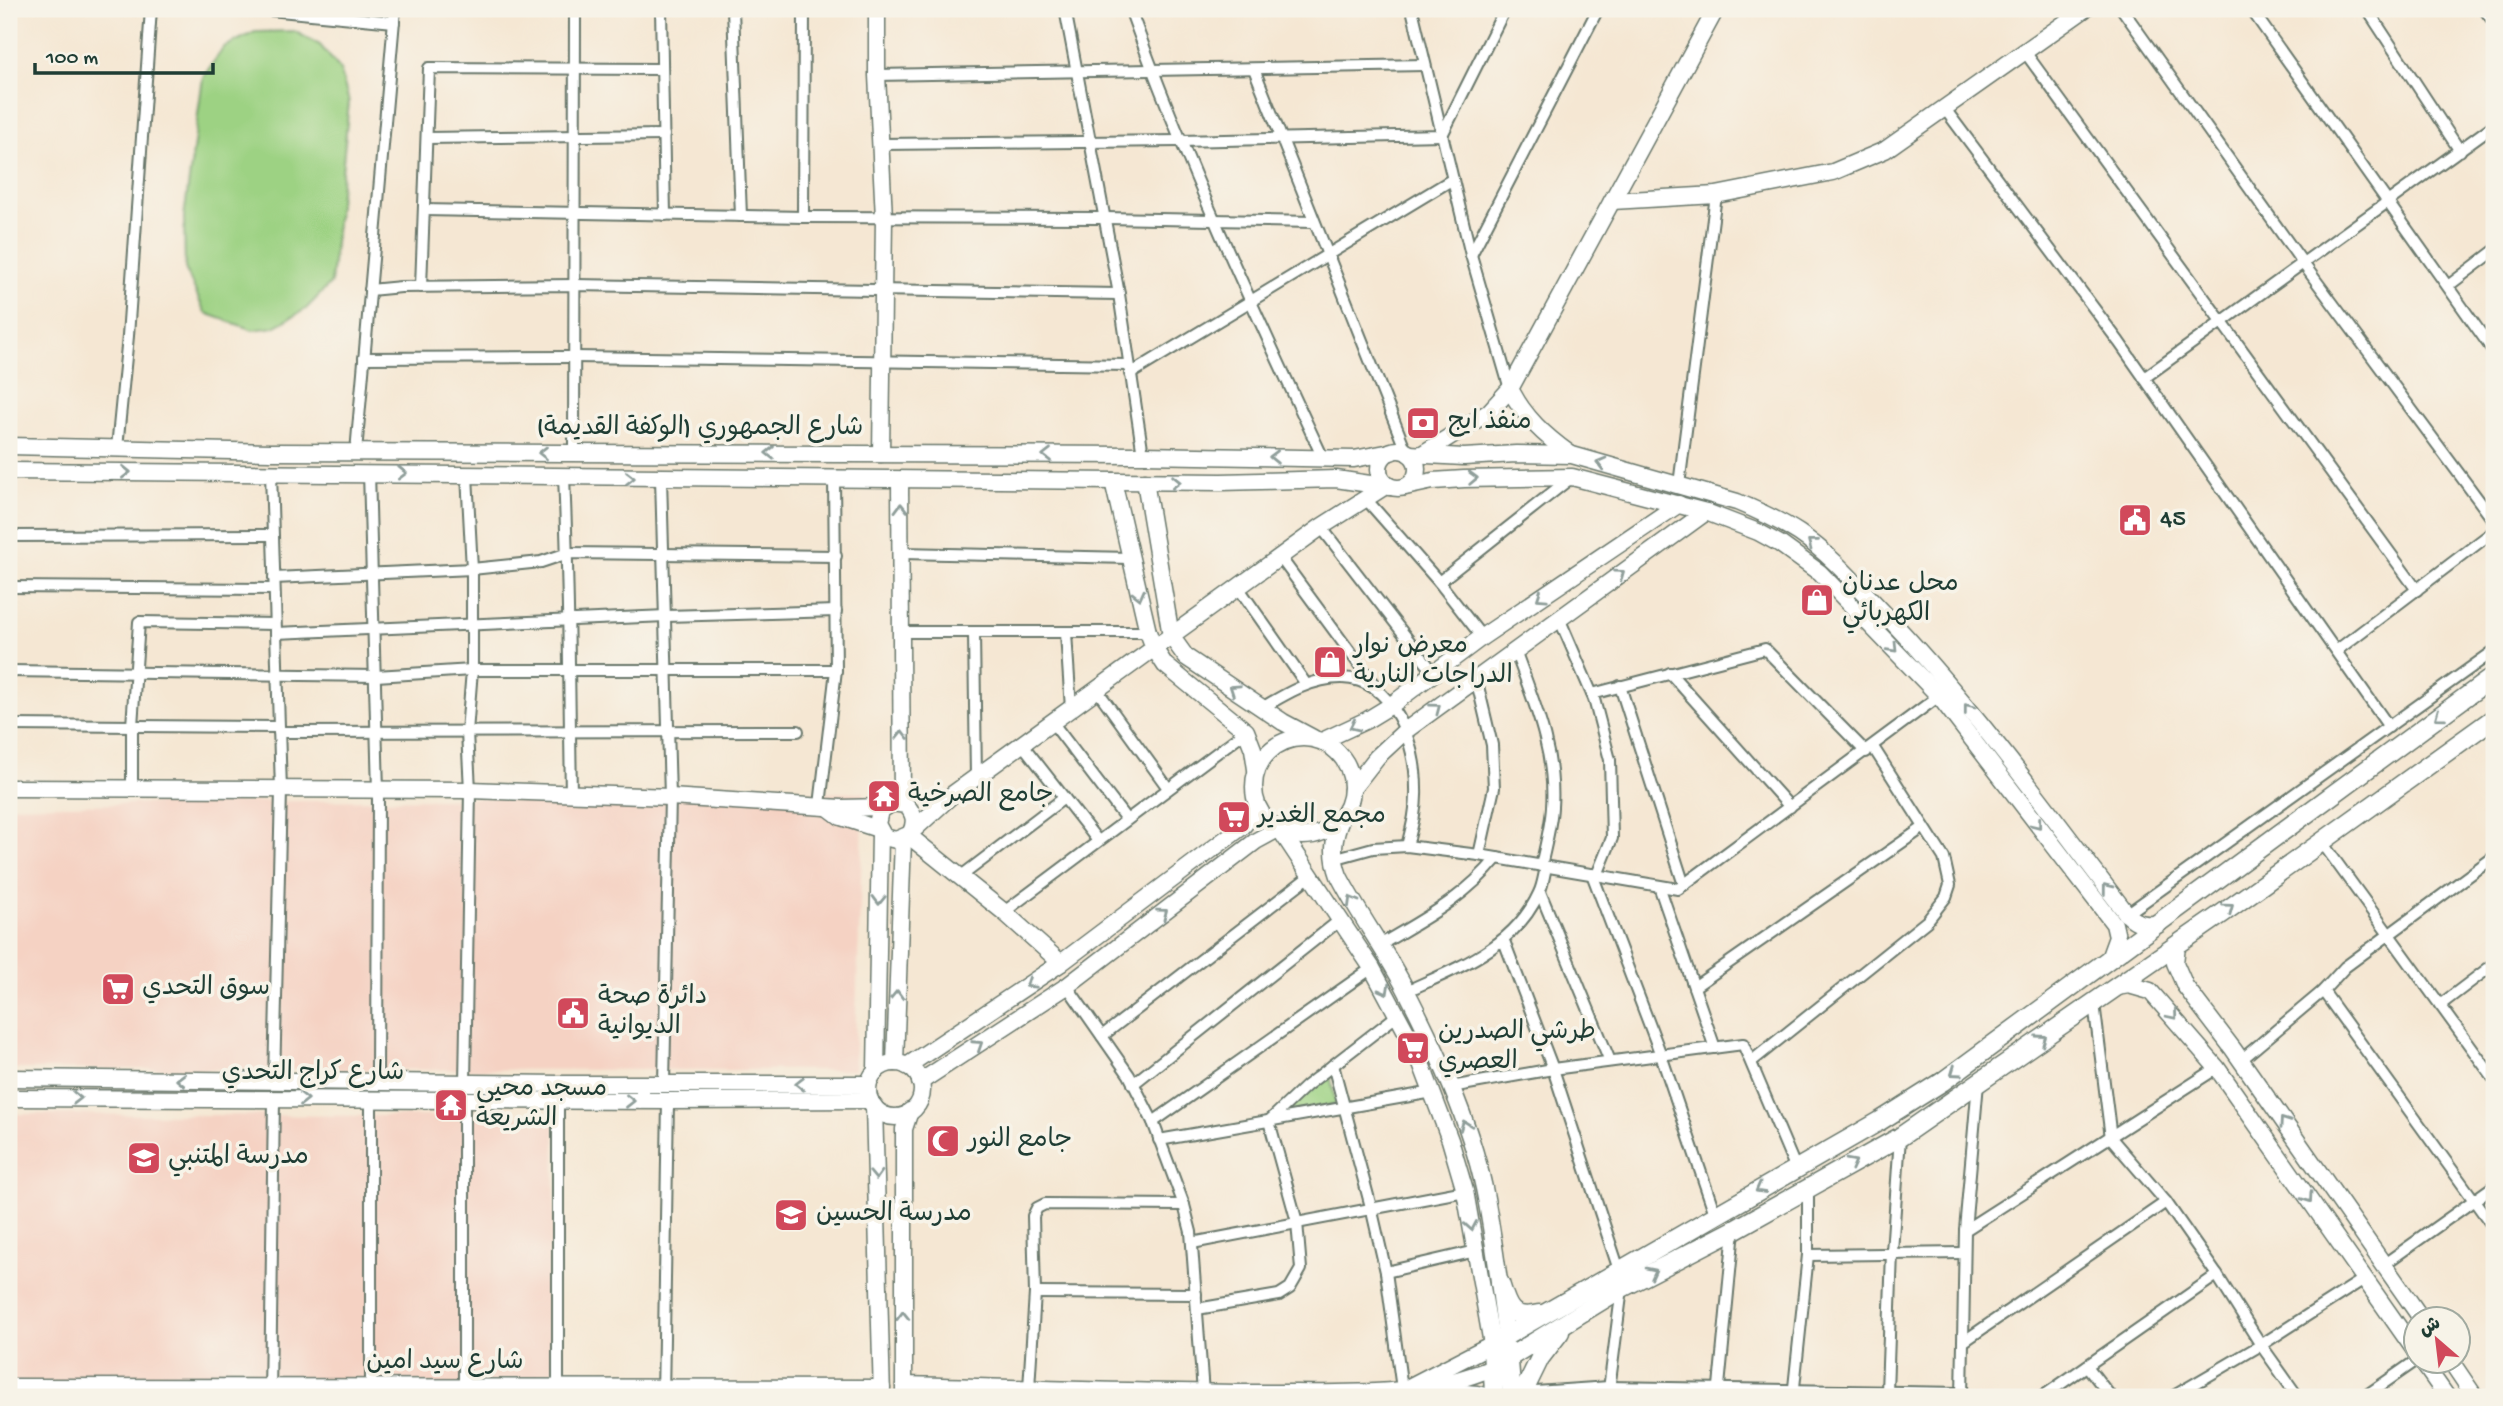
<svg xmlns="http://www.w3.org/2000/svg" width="2503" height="1406" font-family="'Gochi Hand','Playpen Sans Arabic',sans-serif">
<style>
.built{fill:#f5d2c3}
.green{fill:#9dd283;stroke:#5e885c;stroke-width:2}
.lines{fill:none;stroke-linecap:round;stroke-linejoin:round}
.street-casing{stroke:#6a786c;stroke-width:14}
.secondary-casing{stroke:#6a786c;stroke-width:19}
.primary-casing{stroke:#6a786c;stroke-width:21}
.street{stroke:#fff;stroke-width:10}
.secondary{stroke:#fff;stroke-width:16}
.primary{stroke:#fff;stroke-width:18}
.oneway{stroke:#8f9e9a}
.labels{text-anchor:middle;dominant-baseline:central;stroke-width:7;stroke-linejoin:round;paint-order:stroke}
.poi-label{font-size:26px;fill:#1f3d34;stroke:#f7f3e8;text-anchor:start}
.street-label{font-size:26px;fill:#1f3d34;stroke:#f7f3e8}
</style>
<rect width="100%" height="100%" fill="#f7f3e8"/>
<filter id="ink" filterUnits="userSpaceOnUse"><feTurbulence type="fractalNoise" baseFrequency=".0143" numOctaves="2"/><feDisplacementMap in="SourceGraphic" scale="14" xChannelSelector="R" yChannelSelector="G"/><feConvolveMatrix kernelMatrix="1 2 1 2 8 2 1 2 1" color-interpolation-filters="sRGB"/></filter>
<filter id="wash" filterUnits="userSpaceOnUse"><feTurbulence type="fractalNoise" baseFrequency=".00686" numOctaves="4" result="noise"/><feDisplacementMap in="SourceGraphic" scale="28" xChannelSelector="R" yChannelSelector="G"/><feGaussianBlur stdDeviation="1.57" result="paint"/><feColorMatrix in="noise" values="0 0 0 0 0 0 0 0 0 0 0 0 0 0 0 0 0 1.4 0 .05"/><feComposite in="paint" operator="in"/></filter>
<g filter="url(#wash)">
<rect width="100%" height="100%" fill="#f5e7d3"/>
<g class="built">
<polygon points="864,792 854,1070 9,1069 9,806"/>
<polygon points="9,1114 555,1117 553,1397 9,1397"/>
</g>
<g class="green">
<polygon points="294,31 320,45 340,69 349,102 331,283 306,309 274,327 253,330 205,313 185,268 184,217 203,77 224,47 255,32"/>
<polygon points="1330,1075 1336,1104 1281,1115 1321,1077"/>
</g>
</g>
<g filter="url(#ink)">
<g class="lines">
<g class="street-casing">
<g id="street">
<polyline points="259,9 394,22"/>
<polyline points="661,9 665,215"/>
<polyline points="733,9 741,216"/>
<polyline points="1065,9 1119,294 1143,455"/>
<path d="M1130,9c55,153 124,301 193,449"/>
<polyline points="1412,9 1471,255 1510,389"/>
<polyline points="2122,9 2302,262 2494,521"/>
<polyline points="2251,9 2494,352"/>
<polyline points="2367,9 2460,151"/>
<polyline points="2484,9 2494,22"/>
<polyline points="2025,52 2417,590"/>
<polyline points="1254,69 1406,451"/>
<polyline points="877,75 1425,65"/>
<polyline points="1945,109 2119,342 2389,727"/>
<polyline points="427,138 664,135"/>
<polyline points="881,144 1180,141 1442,135 1505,9"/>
<polyline points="424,210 803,217 1105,218 1314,222"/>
<polyline points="803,217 804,9"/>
<polyline points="1471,255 1598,9"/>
<polyline points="2448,286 2494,251"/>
<polyline points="421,287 429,68 662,69"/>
<polyline points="370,290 401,287 575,285 1119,294"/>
<polyline points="364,358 574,357 1129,365"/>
<polyline points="1130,374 1453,179"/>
<polyline points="2144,378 2494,125"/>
<polyline points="117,448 128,336 151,9"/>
<polyline points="356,452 395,9"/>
<polyline points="574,453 575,9"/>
<polyline points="369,472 378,791 377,1082"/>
<polyline points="271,473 281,790 274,1081"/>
<path d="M564,477c5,106 5,212 7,317"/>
<polyline points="661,478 670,797 664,1083"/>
<polyline points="1679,485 1716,195"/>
<polyline points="1365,498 1439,582 1482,637"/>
<polyline points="1321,527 1434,673"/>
<polyline points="9,536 272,535"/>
<polyline points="902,553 1130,558"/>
<polyline points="1280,557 1375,686"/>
<polyline points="274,578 472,569 541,562 568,553 836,556"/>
<polyline points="1439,582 1572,477"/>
<polyline points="9,587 274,589"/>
<polyline points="1238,587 1306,684"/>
<polyline points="1559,618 1594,699 1610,760 1612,838 1597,875"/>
<polyline points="901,632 1148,632"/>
<polyline points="276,633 666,616 836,611"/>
<polyline points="974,633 976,777"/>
<polyline points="1066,633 1071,709"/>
<path d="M1515,650c18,50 41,102 37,157 -1,19 -7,40 -11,59"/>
<polyline points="2336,651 2494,531"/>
<polyline points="9,671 376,676 472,670 836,670"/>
<polyline points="1670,673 1790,807"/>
<polyline points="1476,678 1492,745 1494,788 1479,855"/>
<polyline points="1620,686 1684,885"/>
<polyline points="1097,690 1168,788"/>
<polyline points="1592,694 1765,649 1866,752"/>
<path d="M1262,708c25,-15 50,-30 80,-30 52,1 74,66 74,110 1,20 -4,39 -9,58"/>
<polyline points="1052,722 1126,819"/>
<polyline points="9,725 278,727"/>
<polyline points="279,732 798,731"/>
<polyline points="1022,744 1098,841"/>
<polyline points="132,789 132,726 139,622 275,624"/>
<polyline points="820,805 836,670 834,479"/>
<polyline points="2321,841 2494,1079"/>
<polyline points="1333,859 1373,848 1407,846 1479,855 1678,889 1939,696"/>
<polyline points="1592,874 1661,1055 1715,1214"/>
<polyline points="960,877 1064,798"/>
<polyline points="1659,886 1715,1048"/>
<polyline points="1540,892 1610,1061"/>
<polyline points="1004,912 1246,731"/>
<polyline points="2124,916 2494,651"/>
<polyline points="1504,941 1553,1069 1619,1270"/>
<path d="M1380,945c45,-27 82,-45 117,-87"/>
<polyline points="1067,986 1129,1075 1153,1122 1184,1205 1191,1232 1203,1393"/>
<polyline points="1694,987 1924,827"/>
<path d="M1407,991c50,-23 107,-43 132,-98 4,-8 5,-18 7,-26"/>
<polyline points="2323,991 2494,1228"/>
<polyline points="2094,1003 2111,1138 2166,1202 2217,1275 2261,1345 2298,1397"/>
<polyline points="2440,1005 2494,964"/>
<polyline points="1102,1036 1310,876"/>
<polyline points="2241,1060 2323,991 2345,967 2494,857"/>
<polyline points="1752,1061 1927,921 1946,897 1950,885 1944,858 1873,747"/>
<polyline points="1333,1065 1371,1207 1386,1272 1402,1389"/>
<polyline points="465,1083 470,790 467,732 472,670 472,569 467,475"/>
<polyline points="1133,1084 1340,920"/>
<polyline points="1451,1087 1553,1069 1743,1044 1796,1169"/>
<polyline points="371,1099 371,1397"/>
<polyline points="464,1100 464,1397"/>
<polyline points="558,1100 558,1397"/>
<polyline points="1153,1122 1372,968"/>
<polyline points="1159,1140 1433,1092"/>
<polyline points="1965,1230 2217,1068"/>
<polyline points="1192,1243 1465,1191"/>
<polyline points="1808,1255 1964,1253"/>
<polyline points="2383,1265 2494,1186"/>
<polyline points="1386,1272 1476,1251"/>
<polyline points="1035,1293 1196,1294"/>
<polyline points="1197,1309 1279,1295 1290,1288 1301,1269 1297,1222 1269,1121 1306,1086 1399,1014"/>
<polyline points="1963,1342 2166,1202"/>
<polyline points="2087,1366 2111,1397"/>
<polyline points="1029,1388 1035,1293 1033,1216 1037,1208 1045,1204 1184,1205"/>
<polyline points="1887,1392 1892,1252 1900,1137"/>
<polyline points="1521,1393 1609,1387 1962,1393"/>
<polyline points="270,1397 274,1099"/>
<polyline points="663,1397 668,1101"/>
<polyline points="1608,1397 1622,1288"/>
<polyline points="1718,1397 1734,1230"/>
<polyline points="1793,1397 1808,1255 1808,1187"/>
<polyline points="1962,1397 1965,1230 1978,1083"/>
<polyline points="2042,1397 2217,1275"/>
<polyline points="2172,1397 2261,1345 2364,1279"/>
<polyline points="2364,1397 2417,1360"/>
</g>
</g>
<g class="secondary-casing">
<g id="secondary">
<polyline points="877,9 877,75 884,218 881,454"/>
<polyline points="1612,201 1716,195 1833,172 1885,150 2085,9"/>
<path d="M1510,389c15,29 34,46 60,65"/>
<polyline points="9,446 271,452 1143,455 1354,459 1391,452"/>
<circle cx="1398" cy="469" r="19"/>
<path d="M1409,454l55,3 52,-3 56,1 165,47c22,9 42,18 62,31 31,21 55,49 81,76 91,94 167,201 247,305 10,10 18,11 32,10"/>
<polyline points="1422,454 1489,412 1510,389 1716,9"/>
<polyline points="9,471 1221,482 1336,479 1390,487"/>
<polyline points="900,480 902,804"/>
<polyline points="1113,481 1148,632 1154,648 1165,665 1246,731 1253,749 1256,769"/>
<polyline points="1145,481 1171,636 1186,657 1283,722 1313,738"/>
<polyline points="1405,487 1433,481 1464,479 1572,477 1706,512 1758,532 1780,544 1820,573 1939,696 2114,924 2117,937 2109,959"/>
<circle cx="1303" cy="787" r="49"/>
<polyline points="1322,741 1367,720 1390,706 1482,637 1679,504"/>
<polyline points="9,788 470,790 670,797 841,808 883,807"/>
<polyline points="1352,789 1377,757 1405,731 1706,512"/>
<polyline points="829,808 841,817 878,829"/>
<path d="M1342,817c-9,21 -11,37 -3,59 20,39 47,75 67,114 32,63 63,129 78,198 10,49 16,99 22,148"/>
<polyline points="1281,831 1372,968 1416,1050 1450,1140 1465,1191 1492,1344 1405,1389"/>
<path d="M911,832c5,-11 3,-19 -5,-27l-14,-2 -12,8 -3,13 7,13 12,3 12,-5 45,-41 368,-267 66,-42"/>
<polyline points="908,835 1004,912 1061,963"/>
<polyline points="2177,945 2175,963 2185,986 2233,1049 2421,1318"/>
<polyline points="2117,987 2129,985 2150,991 2217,1068 2416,1352"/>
<polyline points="895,1063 903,839"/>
<circle cx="895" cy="1090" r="27"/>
<polyline points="907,1066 1061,963 1243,826 1258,808"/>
<polyline points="876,1071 880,832"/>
<polyline points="9,1078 558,1084 868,1084"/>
<polyline points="920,1082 1067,986 1256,841 1278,829"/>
<polyline points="9,1098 668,1101 870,1100"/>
<polyline points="874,1106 882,1397"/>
<polyline points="2421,1360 2447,1397"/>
<polyline points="2450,1360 2475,1397"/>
<path d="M904,1385c123,3 245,8 368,8 73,0 152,4 220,-25"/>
<polyline points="9,1387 882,1388"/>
<polyline points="904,1397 904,1129 910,1111"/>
</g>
</g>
<g class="primary-casing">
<g id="primary">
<path d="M1500,1283c7,23 10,38 39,31"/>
<polyline points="1508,1350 1512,1397"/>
<polyline points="1492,1368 1622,1288 1734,1230 1900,1137 2223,913 2494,718"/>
<polyline points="1405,1389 1477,1395 1484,1397"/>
<polyline points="1494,1397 1492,1344 1880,1121 1942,1082 2494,676"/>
<polyline points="1521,1397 1540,1358 1560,1332"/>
</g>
</g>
<use href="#street" class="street"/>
<use href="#secondary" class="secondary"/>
<use href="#primary" class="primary"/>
</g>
<defs><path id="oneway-chevron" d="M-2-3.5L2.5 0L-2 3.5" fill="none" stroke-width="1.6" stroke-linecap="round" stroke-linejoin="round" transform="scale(1.75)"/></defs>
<g class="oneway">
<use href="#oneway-chevron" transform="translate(543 453) rotate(-180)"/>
<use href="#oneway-chevron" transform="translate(770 453) rotate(-180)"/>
<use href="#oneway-chevron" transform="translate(1047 455) rotate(-180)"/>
<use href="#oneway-chevron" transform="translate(1274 457) rotate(-179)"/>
<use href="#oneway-chevron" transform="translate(1601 463) rotate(-165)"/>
<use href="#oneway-chevron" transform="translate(126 472) rotate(1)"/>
<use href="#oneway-chevron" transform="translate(402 473) rotate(1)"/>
<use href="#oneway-chevron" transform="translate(630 478)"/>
<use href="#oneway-chevron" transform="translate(1473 478) rotate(-2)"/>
<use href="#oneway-chevron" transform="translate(1176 482) rotate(1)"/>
<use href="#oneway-chevron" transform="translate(901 508) rotate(-91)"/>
<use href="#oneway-chevron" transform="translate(1812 543) rotate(-142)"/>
<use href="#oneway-chevron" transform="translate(1620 574) rotate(-36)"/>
<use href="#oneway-chevron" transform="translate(1139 595) rotate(76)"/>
<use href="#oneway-chevron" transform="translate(1541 597) rotate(146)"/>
<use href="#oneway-chevron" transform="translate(1893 648) rotate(46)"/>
<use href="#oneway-chevron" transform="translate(1234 689) rotate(-146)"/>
<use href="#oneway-chevron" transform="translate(1436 708) rotate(-37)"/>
<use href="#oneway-chevron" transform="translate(1968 708) rotate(-128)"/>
<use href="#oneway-chevron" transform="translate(2439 716) rotate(144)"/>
<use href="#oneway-chevron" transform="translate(1354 726) rotate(155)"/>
<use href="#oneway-chevron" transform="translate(902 735) rotate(-90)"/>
<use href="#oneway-chevron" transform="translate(2037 824) rotate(52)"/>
<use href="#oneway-chevron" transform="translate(2107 888) rotate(-128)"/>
<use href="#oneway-chevron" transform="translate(879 900) rotate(91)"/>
<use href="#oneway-chevron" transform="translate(1352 901) rotate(-120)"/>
<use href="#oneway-chevron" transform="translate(2229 908) rotate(-36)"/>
<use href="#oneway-chevron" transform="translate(1163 913) rotate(-37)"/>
<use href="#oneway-chevron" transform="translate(1030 984) rotate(146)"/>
<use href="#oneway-chevron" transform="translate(1385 990) rotate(61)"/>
<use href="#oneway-chevron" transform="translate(897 995) rotate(-88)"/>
<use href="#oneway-chevron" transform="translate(2173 1015) rotate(50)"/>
<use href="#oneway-chevron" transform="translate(2042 1039) rotate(-35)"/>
<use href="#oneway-chevron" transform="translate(978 1045) rotate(-33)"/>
<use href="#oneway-chevron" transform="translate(1955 1072) rotate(145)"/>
<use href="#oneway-chevron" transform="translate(181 1080) rotate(-179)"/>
<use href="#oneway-chevron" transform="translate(800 1084) rotate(-180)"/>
<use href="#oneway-chevron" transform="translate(77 1098)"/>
<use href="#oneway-chevron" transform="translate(304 1099)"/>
<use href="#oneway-chevron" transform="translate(630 1101)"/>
<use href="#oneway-chevron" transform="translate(2284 1122) rotate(-125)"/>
<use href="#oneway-chevron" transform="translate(1465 1125) rotate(-110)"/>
<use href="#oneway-chevron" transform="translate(1852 1163) rotate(-28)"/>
<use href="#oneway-chevron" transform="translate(876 1175) rotate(88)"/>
<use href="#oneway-chevron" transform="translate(1760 1189) rotate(151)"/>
<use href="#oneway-chevron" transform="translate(2308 1198) rotate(55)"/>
<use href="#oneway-chevron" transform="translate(1471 1226) rotate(80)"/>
<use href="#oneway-chevron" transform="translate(1652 1272) rotate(-27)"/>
<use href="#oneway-chevron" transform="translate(903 1316) rotate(-91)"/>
</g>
</g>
<defs>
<g id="bank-square" transform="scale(1.75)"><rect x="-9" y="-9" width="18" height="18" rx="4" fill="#d1495b" stroke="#f7f3e8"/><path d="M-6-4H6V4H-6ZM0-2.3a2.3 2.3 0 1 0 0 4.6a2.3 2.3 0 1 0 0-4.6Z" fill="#fff"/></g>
<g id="civic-square" transform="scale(1.75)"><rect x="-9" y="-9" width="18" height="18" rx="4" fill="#d1495b" stroke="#f7f3e8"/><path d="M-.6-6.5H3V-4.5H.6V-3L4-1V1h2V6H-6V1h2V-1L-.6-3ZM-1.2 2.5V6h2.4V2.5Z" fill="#fff"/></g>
<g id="shop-square" transform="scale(1.75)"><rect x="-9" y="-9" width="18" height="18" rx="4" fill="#d1495b" stroke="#f7f3e8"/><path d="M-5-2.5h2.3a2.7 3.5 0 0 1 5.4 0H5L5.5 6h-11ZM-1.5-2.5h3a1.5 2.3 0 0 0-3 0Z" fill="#fff"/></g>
<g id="temple-square" transform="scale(1.75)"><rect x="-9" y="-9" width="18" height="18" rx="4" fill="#d1495b" stroke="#f7f3e8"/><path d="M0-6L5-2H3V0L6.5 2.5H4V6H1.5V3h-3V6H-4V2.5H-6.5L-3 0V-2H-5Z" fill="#fff"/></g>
<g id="supermarket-square" transform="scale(1.75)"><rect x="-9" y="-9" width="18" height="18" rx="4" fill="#d1495b" stroke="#f7f3e8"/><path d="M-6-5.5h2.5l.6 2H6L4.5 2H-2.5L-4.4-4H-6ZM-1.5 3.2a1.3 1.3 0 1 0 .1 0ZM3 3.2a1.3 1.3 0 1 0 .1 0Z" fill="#fff"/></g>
<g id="mosque-square" transform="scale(1.75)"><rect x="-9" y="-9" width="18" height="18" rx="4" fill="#d1495b" stroke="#f7f3e8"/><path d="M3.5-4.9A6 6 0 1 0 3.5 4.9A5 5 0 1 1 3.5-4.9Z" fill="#fff"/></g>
<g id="school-square" transform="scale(1.75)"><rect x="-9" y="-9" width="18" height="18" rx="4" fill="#d1495b" stroke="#f7f3e8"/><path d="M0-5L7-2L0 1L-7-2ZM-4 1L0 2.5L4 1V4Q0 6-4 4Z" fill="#fff"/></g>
</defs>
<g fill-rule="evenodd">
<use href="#bank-square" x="1423" y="423"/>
<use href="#civic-square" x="2135" y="520"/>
<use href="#shop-square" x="1817" y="600"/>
<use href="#shop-square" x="1330" y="662"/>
<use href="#temple-square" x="884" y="796"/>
<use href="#supermarket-square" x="1234" y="817"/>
<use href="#supermarket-square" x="118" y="989"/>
<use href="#civic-square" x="573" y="1013"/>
<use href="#supermarket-square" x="1413" y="1048"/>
<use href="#temple-square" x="451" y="1105"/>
<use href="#mosque-square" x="943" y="1141"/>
<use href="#school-square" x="144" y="1158"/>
<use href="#school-square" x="791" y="1215"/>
</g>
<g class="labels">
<g class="poi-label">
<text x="1448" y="423">منفذ ايج</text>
<text x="2160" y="520">45</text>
<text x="1842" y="585">محل عدنان<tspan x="1842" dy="30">الكهربائي</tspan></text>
<text x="1354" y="647">معرض نوار<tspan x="1354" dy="30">الدراجات النارية</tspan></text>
<text x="908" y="796">جامع الصرخية</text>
<text x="1258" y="817">مجمع الغدير</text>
<text x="142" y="989">سوق التحدي</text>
<text x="598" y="998">دائرة صحة<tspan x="598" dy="30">الديوانية</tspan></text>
<text x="1438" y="1033">طرشي الصدرين<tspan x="1438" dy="30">العصري</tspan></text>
<text x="476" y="1090">مسجد محيي<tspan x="476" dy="30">الشريعة</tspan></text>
<text x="968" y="1141">جامع النور</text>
<text x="168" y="1158">مدرسة المتنبي</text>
<text x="816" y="1215">مدرسة الحسين</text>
</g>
<g class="street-label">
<text x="700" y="429">شارع الجمهوري (الوكفة القديمة)</text>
<text x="313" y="1074">شارع كراج التحدي</text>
<text x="445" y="1363">شارع سيد امين</text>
</g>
</g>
<rect width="2503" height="1406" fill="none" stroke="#f7f3e8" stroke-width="35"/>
<g transform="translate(2437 1340) rotate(332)"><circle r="33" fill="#f7f3e8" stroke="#a1aaa0" stroke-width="2"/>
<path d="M0-5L12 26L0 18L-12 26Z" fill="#d1495b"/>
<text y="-10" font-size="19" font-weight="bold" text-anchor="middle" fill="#1f3d34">ش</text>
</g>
<path d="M35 63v10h178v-10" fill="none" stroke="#1f3d34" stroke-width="3.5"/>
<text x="46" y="63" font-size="21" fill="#1f3d34" stroke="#f7f3e8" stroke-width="5" paint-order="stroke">100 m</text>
</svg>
